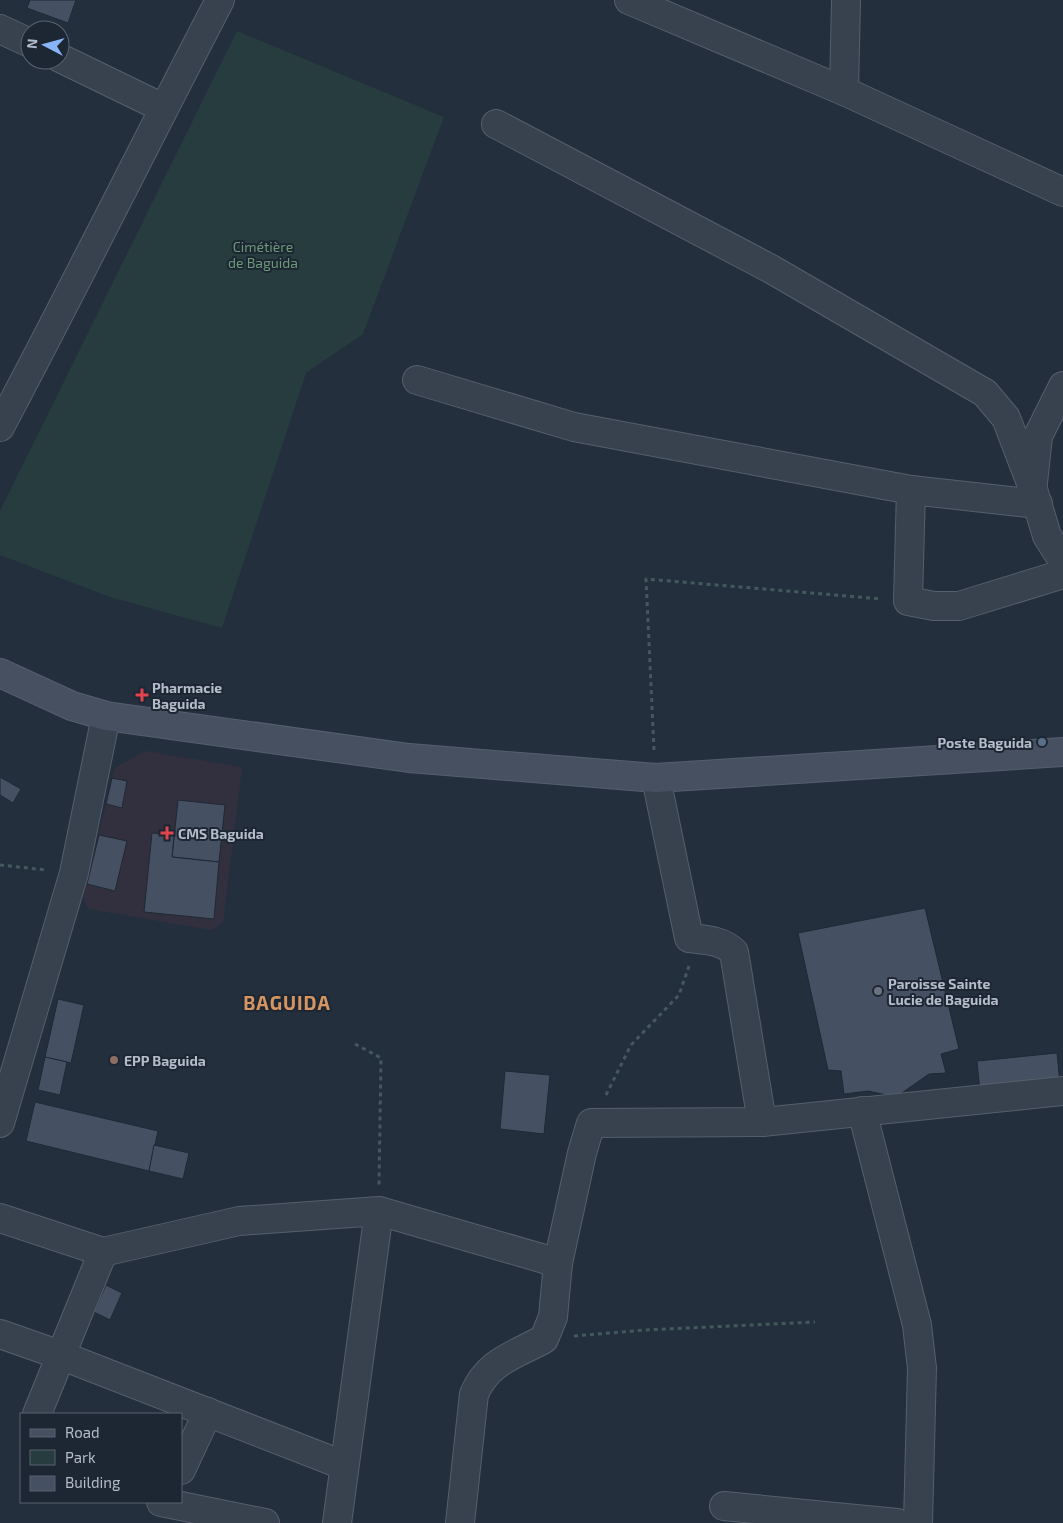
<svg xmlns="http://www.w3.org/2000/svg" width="1063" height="1523" font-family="'Exo 2',sans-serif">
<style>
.medical{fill:#32303f}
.green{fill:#263c3f}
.building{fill:#455162;stroke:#1f2835}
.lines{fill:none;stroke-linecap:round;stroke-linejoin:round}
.street-casing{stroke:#565f6c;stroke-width:30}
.secondary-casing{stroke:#565f6c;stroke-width:30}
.path{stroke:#44595c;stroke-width:3;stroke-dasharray:4 4;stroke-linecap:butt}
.street{stroke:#38414e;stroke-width:28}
.secondary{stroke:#465061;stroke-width:28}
.health-dot{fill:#e0444e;stroke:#1d2633;stroke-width:2}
.service-dot{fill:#5c6f8a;stroke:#1d2633;stroke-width:2}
.worship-dot{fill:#6b7280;stroke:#1d2633;stroke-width:2}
.education-dot{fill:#8d6e63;stroke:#1d2633;stroke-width:2}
.labels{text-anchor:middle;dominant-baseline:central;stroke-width:4;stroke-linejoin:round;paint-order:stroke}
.park-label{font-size:14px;fill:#6b9a76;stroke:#1d2633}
.poi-label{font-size:14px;font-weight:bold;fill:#b4bcc9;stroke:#1d2633;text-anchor:start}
.district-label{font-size:19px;font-weight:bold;letter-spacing:1px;fill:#d59563;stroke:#1d2633}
</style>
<rect width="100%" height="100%" fill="#242f3e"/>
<polygon class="medical" points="145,751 242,767 223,923 211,930 88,909 83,897 115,768"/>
<polygon class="green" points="237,31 444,117 363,334 306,373 222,628 110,597 0,555 0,511"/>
<g class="building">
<polygon points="30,0 76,0 68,23 27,8"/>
<polygon points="0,777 21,789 13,803 0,795"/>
<polygon points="112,778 127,781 122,808 106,804"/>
<polygon points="178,800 225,805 219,862 172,857"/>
<polygon points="152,833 174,835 172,857 219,862 214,919 144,912"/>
<polygon points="99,835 127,841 115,891 87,884"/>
<polygon points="925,908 959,1049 941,1054 946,1073 929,1074 896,1097 868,1091 844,1094 841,1071 828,1070 798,933"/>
<polygon points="58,999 84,1005 71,1063 45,1057"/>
<polygon points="1057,1053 1060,1084 980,1092 977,1061"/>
<polygon points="45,1057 67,1062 60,1095 38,1090"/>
<polygon points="505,1071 550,1075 544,1134 500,1129"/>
<polygon points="35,1102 158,1131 149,1171 26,1141"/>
<polygon points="154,1145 189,1153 183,1179 149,1171"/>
<polygon points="106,1285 122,1293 110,1320 94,1312"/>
</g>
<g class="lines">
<g class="street-casing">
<g id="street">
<polyline points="629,0 844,91 1063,192"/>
<polyline points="0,29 30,43"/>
<polyline points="60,58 163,108"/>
<polyline points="844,91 846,0"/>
<polyline points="496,124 771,269 985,393 1006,418 1032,486 1047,536 1063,561"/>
<polyline points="417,380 574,427 911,490 1038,504"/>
<path d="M0,427c75,-141 146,-285 220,-427"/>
<polyline points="1033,483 1038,436 1063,386"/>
<polyline points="911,490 908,601 934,606 959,606 1063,574"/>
<path d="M656,778l33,160c16,2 33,2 45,14l28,170"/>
<polyline points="862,1111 917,1325 922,1368 918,1523"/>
<polyline points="0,1123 74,873 106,716"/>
<polyline points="0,1218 103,1252 239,1221 379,1211 558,1263"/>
<polyline points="0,1334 60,1355 343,1465"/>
<polyline points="37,1414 103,1252"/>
<polyline points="181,1470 208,1412"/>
<polyline points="161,1502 265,1523"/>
<polyline points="724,1506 897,1523"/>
<polyline points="337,1523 379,1211"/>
<path d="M460,1523l14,-129c14,-33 41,-39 70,-55l9,-22 5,-54 24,-110 9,-30 171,-1 301,-31"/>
</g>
</g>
<g class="secondary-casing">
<polyline id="secondary" points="0,673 72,706 106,716 409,758 656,778 1063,752"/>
</g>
<g class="path">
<polyline points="654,750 646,579 882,599"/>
<polyline points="0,865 46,870"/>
<polyline points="355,1044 381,1058 379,1185"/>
<polyline points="606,1095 631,1045 679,995 689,966"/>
<polyline points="574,1336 645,1330 815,1322"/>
</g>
<use href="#street" class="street"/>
<use href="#secondary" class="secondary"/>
</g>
<g class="health-dot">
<path d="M139.5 687.5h5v5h5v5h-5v5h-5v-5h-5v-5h5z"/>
<path d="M164.5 825.5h5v5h5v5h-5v5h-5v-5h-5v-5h5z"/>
</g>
<circle class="service-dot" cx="1042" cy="742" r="5"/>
<circle class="worship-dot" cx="878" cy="991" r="5"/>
<circle class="education-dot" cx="114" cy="1060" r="5"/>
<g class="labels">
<g class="park-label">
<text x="263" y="246">Cimétière<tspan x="263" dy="16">de Baguida</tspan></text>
</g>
<g class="poi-label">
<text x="152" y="687">Pharmacie<tspan x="152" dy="16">Baguida</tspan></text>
<text x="1032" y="742" text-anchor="end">Poste Baguida</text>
<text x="178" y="833">CMS Baguida</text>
<text x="888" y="983">Paroisse Sainte<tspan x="888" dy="16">Lucie de Baguida</tspan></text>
<text x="124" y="1060">EPP Baguida</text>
</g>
<g class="district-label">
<text x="287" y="1002">BAGUIDA</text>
</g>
</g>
<rect x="20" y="1413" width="162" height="90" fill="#1d2633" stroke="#59626f"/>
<rect x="30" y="1429" width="25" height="8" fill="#465061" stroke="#59626f"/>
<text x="65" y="1438" font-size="15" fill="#b4bcc9">Road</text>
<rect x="30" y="1450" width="25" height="15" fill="#263c3f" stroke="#59626f"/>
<text x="65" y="1463" font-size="15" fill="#b4bcc9">Park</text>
<rect x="30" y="1476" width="25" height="15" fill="#455162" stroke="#59626f"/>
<text x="65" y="1488" font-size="15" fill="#b4bcc9">Building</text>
<g transform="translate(45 45) rotate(276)"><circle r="24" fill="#1d2633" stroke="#59626f"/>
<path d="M0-4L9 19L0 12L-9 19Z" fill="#8ab4f8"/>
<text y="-8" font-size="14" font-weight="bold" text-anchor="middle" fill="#b4bcc9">N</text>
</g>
</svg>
